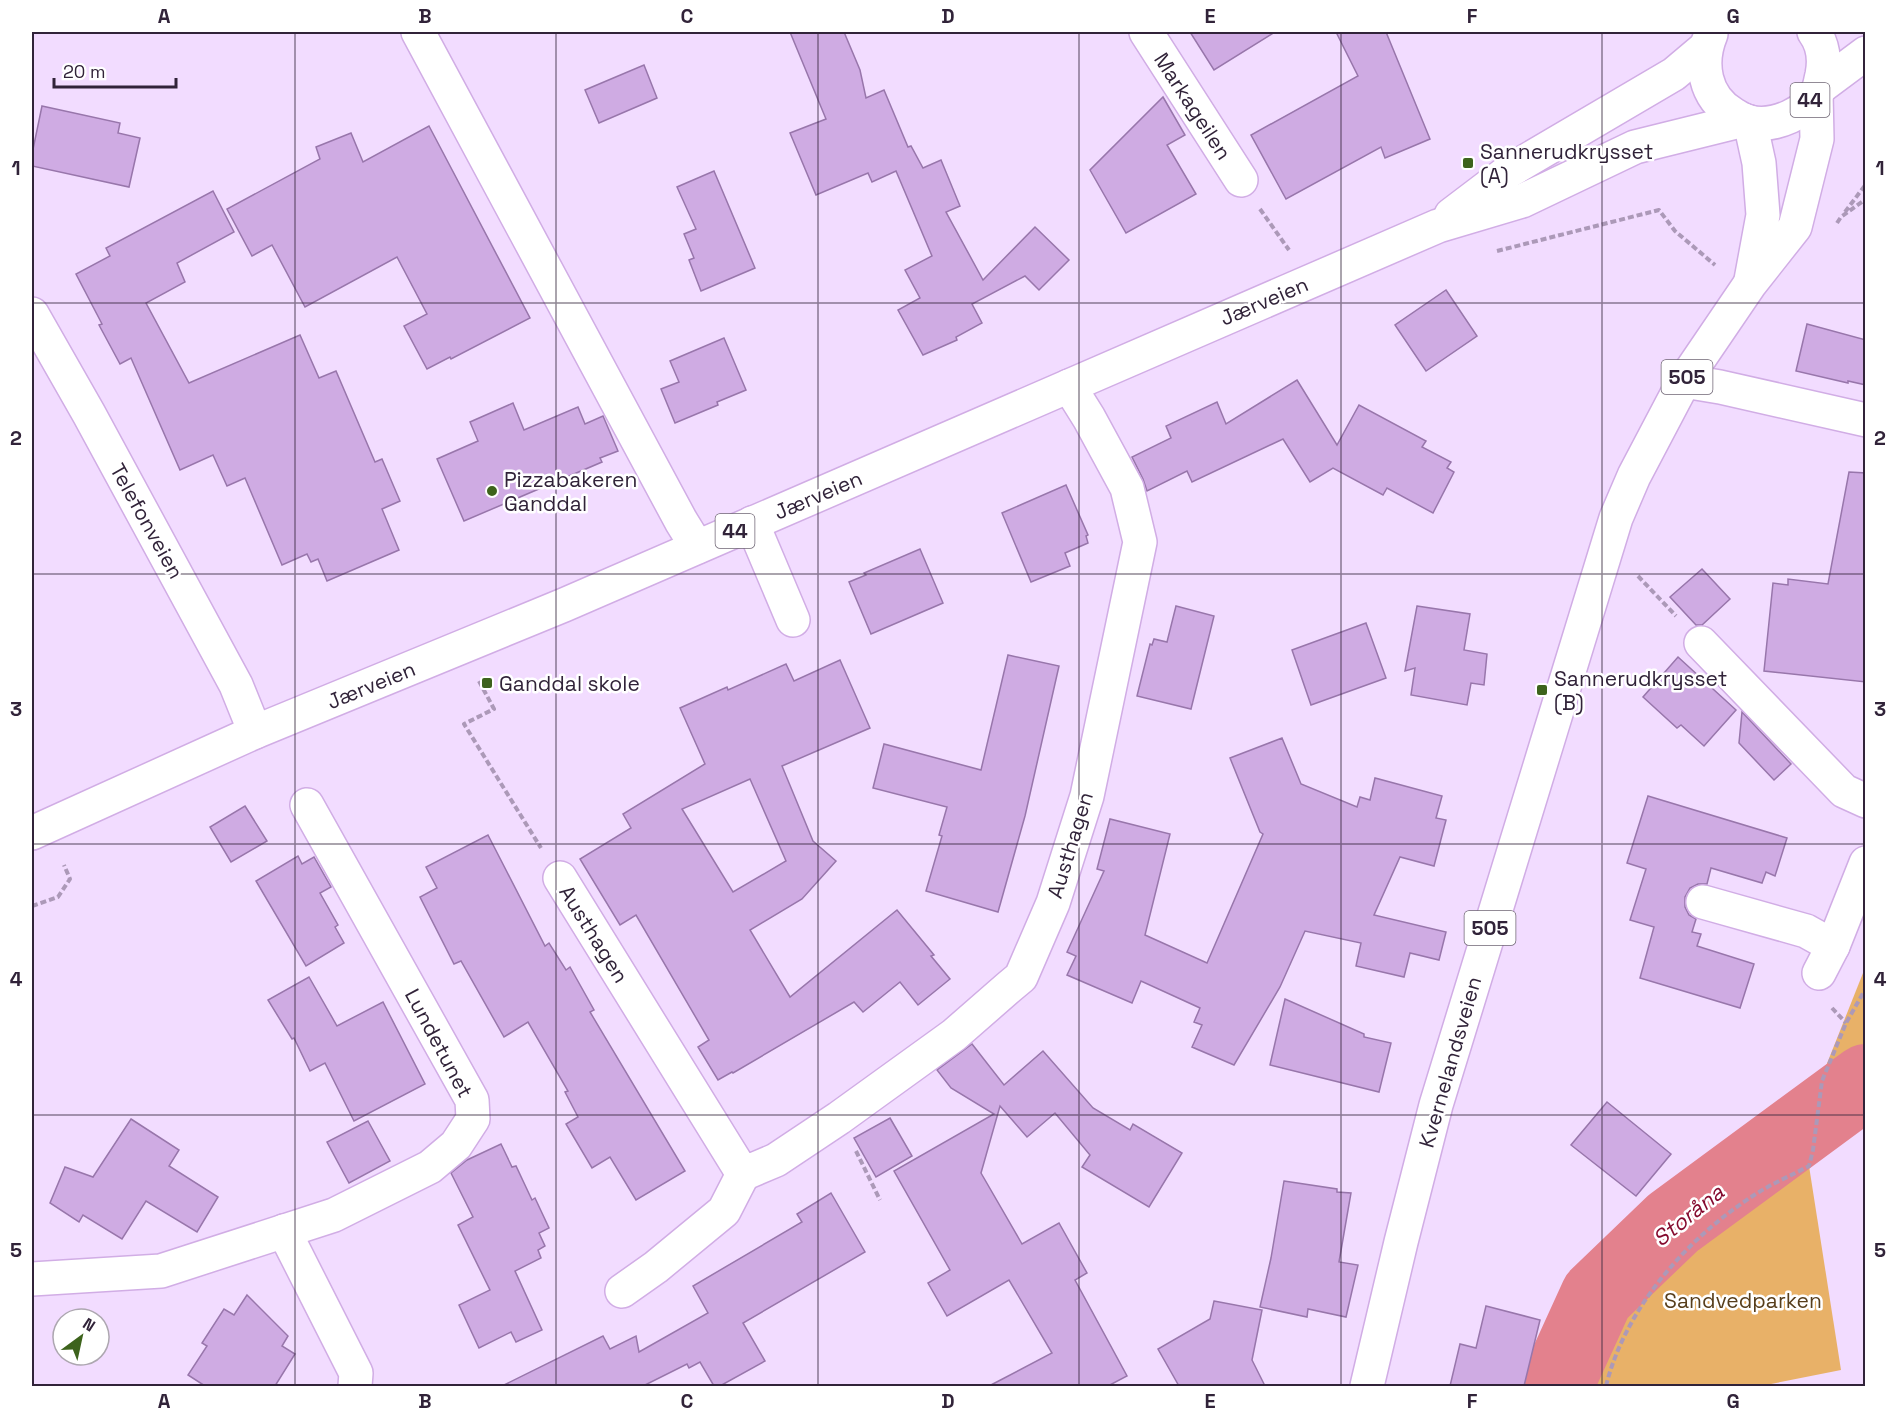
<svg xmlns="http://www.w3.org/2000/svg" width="1897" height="1418" font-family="'Space Grotesk',sans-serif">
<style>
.green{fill:#e8b168}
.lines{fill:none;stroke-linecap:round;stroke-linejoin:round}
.river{stroke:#e3818d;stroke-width:74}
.building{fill:#cfabe3;stroke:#9876ab;stroke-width:1.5;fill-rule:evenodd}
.minor-casing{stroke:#d1ade5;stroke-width:36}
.major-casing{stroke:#d1ade5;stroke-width:36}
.path{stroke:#ac99b8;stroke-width:4;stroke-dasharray:6 3;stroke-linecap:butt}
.minor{stroke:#fff;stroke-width:33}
.major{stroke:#fff;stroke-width:33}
.grid{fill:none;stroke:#312339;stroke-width:1.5;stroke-opacity:0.55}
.poi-dot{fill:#3d631c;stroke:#fff;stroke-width:2}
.labels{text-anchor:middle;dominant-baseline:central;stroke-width:5;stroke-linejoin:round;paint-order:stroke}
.shield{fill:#fff;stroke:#6f6574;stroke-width:1.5}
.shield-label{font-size:20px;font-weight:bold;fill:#312339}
.street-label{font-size:21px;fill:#312339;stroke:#fff}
.poi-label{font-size:21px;fill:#312339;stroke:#fff;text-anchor:start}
.park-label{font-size:21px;fill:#573e1c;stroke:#fff}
.water-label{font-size:22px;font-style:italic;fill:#840a2e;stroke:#fff}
.neatline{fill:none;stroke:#312339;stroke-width:2}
.grid-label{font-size:20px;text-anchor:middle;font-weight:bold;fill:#312339}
</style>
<rect width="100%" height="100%" fill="#f2dcff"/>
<g class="green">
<polygon points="1865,968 1865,1074 1822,1076"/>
<polygon points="1809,1166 1841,1370 1761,1386 1557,1386 1568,1359 1606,1309 1674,1238"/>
</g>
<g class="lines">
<polyline class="river" points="1556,1386 1597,1296 1673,1223 1866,1081"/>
</g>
<g class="building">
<polygon points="790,32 844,32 860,70 866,98 884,90 908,147 911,146 923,168 941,160 960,206 946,212 983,280 1035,227 1069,260 1039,290 1025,276 972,304 982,323 956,337 957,340 923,355 898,310 920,298 905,270 932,256 896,171 872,182 868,173 816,195 790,133 826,119"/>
<polygon points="1190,32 1275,32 1214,70"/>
<polygon points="1336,32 1386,32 1430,139 1385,158 1381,147 1286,199 1251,135 1358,76"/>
<polygon points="644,65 657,98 599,123 585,90"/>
<polygon points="1163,97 1185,135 1167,145 1196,194 1126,233 1090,170"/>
<polygon points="42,106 120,123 118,133 140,138 129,187 32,166 32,154"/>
<polygon points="429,126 530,318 451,359 450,357 427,369 404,326 427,314 397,257 305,307 272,245 252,256 227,209 320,159 316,147 351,133 363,162"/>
<polygon points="714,171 755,268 701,291 689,260 694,258 684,234 696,229 677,187"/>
<polygon points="213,191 234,232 177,263 185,282 146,303 189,383 300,335 319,378 336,371 375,462 382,459 400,501 382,509 399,550 327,581 318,559 311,562 307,554 282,565 245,478 227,486 213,455 180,470 131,358 120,364 99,325 102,324 76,274 110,256 106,248"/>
<polygon points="1446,290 1477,336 1426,371 1395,325"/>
<polygon points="1807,324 1866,340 1866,385 1848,381 1848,383 1796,371"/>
<polygon points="724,338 746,390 717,402 718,405 675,423 661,389 679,382 670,361"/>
<polygon points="1297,380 1337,445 1359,405 1426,441 1422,447 1451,462 1447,468 1454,472 1433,513 1387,488 1383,495 1333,468 1310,482 1283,439 1192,482 1187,471 1147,491 1143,479 1132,457 1171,438 1166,426 1217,402 1226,424"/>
<polygon points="513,403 524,430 578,407 585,424 603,416 618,451 600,458 602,462 464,521 437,459 478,441 470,422"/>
<polygon points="1849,472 1866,473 1866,682 1764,671 1773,583 1788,585 1788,579 1828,584"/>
<polygon points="1066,485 1088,535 1086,536 1088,543 1065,553 1070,566 1031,582 1002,513"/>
<polygon points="920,549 943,603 871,634 849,582 866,575 864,573"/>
<polygon points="1702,569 1730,599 1702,625 1696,625 1670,597"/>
<polygon points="1176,606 1214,616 1191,709 1137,696 1150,644 1152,645 1154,639 1167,642"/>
<polygon points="1417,606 1470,614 1464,650 1487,654 1484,685 1471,683 1467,705 1411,695 1415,668 1405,671"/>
<polygon points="1366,623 1386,678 1311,705 1292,650"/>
<polygon points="1008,655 1059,666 1025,816 998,912 926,891 942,836 939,835 947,807 873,788 884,744 981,770"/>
<polygon points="1678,657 1736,710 1704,746 1681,725 1677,728 1643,697"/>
<path d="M840,660l30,68 -88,38 31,75 23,20 -34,38 -52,31 40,67 107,-87 37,45 -3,1 19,23 -32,26 -18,-23 -37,30 -9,-10 -121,71 -1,-1 -14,8 -20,-33 11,-7 -73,-125 -16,10 -40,-66 51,-31 -8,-14 82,-50 -25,-56 47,-21 1,3 58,-26 8,17zM750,779l36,82 -53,31 -51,-83z"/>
<polygon points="1742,712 1791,764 1774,780 1739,743"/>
<polygon points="1282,738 1301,784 1357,807 1360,797 1370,800 1375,778 1442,796 1436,818 1446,820 1434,866 1400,857 1374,915 1446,932 1439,960 1410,953 1404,977 1356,966 1361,943 1305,931 1280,987 1234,1065 1192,1047 1202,1025 1194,1022 1200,1008 1141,981 1132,1003 1067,975 1076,956 1067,952 1104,871 1097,869 1110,819 1170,834 1145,935 1207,963 1263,834 1260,832 1230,758"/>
<polygon points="1648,796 1787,838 1775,876 1766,872 1762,883 1711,868 1707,884 1698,884 1690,888 1685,897 1685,907 1689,915 1696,919 1692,932 1701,934 1697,946 1754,964 1740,1008 1640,978 1654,927 1630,920 1646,869 1627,863"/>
<polygon points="245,806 267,841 231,862 210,827"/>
<polygon points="488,835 545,946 549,943 566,970 570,967 594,1010 590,1012 685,1171 636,1200 610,1157 592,1168 566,1124 578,1117 565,1092 568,1091 528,1022 504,1037 461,961 454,964 420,897 437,888 426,867"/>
<polygon points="298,856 302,864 314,857 331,887 320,893 338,925 335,927 344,943 306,966 256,881"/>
<polygon points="309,977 337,1026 383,1002 425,1084 354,1121 325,1063 310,1071 294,1038 292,1039 268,1000"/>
<polygon points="1285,999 1364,1034 1364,1037 1391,1043 1379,1092 1270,1065"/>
<polygon points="972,1044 1004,1085 1043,1051 1093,1108 1130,1130 1133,1124 1182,1153 1149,1207 1082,1167 1090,1155 1055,1113 1027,1137 1000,1106 981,1173 1022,1244 1059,1223 1087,1273 1075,1280 1127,1376 1108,1386 989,1386 1052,1353 1009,1280 947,1316 928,1283 950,1270 894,1171 994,1114 951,1088 937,1070"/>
<polygon points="1607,1102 1671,1154 1636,1196 1571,1145"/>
<polygon points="890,1118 912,1156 876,1177 854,1138"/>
<polygon points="131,1119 179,1150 169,1166 218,1197 197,1232 146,1201 122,1239 83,1215 79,1222 50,1203 65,1167 93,1177"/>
<polygon points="368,1121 390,1161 349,1183 327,1142"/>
<polygon points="501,1144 512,1167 516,1166 532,1200 535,1198 549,1228 539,1233 545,1246 538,1250 541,1258 515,1271 542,1330 516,1342 511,1332 479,1348 459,1305 490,1290 458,1225 473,1217 451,1173 467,1160"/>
<polygon points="1284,1181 1337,1189 1337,1192 1351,1193 1339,1262 1358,1265 1346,1317 1308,1309 1307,1317 1260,1307 1271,1258"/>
<polygon points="831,1193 865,1252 743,1323 765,1361 720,1386 714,1386 700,1362 689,1368 687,1364 645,1385 645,1386 502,1386 603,1336 610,1349 636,1336 639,1352 708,1313 693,1286 802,1222 797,1214"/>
<polygon points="247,1295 288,1336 282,1346 295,1354 275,1386 205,1386 188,1375 207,1346 202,1343 224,1309 234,1315"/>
<polygon points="1214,1301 1262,1310 1252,1360 1265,1386 1179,1386 1158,1349 1210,1319"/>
<polygon points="1486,1306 1540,1320 1524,1386 1450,1386 1460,1344 1476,1348"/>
</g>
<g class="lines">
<g class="minor-casing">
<g id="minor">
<polyline points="418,32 681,521 697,547"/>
<polyline points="1146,32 1241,180"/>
<polyline points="32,314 89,414 236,685 255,732"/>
<polyline points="1684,381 1720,387 1866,420"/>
<polyline points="752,523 793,620"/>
<polyline points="1701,643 1844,791 1866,801"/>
<polyline points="560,878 743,1174 776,1160 839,1118 954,1035 1009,987 1021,977 1053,903 1087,796 1140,542 1127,488 1089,418 1069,386"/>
<polyline points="1703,902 1806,931 1833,946"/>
<polyline points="1819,973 1833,946 1866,863"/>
<polyline points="284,1231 356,1373 355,1386"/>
<polyline points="32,1279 161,1271 334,1215 430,1167 456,1145 473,1119 472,1100 307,805"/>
<polyline points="622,1291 656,1267 724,1211 743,1174"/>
</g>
</g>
<g class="major-casing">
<g id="major">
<path d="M1711,34c-12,29 -7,63 22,80 5,3 11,7 16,8 25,6 60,-9 70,-33 1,-5 2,-10 3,-14 3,-15 1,-31 -8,-43"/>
<polyline points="1819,88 1866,53"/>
<polyline points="1750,122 1759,163 1763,215 1751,280"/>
<polyline points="1451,215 1509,171 1674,74 1706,47"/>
<polyline points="32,833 255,732 564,605 1438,226 1522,201 1635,147 1744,120"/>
<polyline points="1367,1386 1401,1242 1436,1105 1616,518 1634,476 1684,381 1750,284 1795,227 1817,139 1816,93"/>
</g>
</g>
<g class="path">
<polyline points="1260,209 1289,250"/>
<polyline points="1845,212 1866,184"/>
<polyline points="1837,223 1841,217 1866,199"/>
<polyline points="1497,251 1659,210 1675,231 1715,265"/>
<polyline points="1638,576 1676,616"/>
<polyline points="479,681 494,709 464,724 541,848"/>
<polyline points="32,906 58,897 70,879 64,865"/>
<polyline points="1832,1008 1846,1023"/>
<polyline points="856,1151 880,1200"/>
<path d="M1606,1386c20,-81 86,-154 158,-197 14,-8 30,-15 45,-23l4,-16 9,-69 24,-58 20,-35"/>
</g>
<use href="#minor" class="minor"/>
<use href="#major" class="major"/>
</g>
<path class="grid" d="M295,32v1354M556,32v1354M818,32v1354M1079,32v1354M1341,32v1354M1602,32v1354M32,303h1834M32,574h1834M32,844h1834M32,1115h1834"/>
<g class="poi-dot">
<rect x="1462" y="157" width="12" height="12" rx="3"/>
<circle cx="492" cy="491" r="6"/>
<rect x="481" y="677" width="12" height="12" rx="3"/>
<rect x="1536" y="684" width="12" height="12" rx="3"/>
</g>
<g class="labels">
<g class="shield">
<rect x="1790.5" y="83" width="39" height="34" rx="4.5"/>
<rect x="1661.5" y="360" width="51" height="34" rx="4.5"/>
<rect x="715.5" y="514" width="39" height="34" rx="4.5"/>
<rect x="1464.5" y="911" width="51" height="34" rx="4.5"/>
</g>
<g class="shield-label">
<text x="1810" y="100">44</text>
<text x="1687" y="377">505</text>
<text x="735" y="531">44</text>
<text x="1490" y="928">505</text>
</g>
<g class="street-label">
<text transform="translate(1193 106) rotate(57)">Markageilen</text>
<text transform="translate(1264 301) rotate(-23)">Jærveien</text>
<text transform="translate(818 495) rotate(-23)">Jærveien</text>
<text transform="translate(147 521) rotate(61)">Telefonveien</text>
<text transform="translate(371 685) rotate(-22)">Jærveien</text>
<text transform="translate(1070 845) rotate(-73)">Austhagen</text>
<text transform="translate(594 934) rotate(58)">Austhagen</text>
<text transform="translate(439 1043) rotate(62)">Lundetunet</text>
<text transform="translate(1450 1062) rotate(-74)">Kvernelandsveien</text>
</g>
<g class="poi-label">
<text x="1480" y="151">Sannerudkrysset<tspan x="1480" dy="24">(A)</tspan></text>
<text x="504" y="479">Pizzabakeren<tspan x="504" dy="24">Ganddal</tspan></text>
<text x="1554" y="678">Sannerudkrysset<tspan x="1554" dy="24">(B)</tspan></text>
<text x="499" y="683">Ganddal skole</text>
</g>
<g class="park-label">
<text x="1743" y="1300">Sandvedparken</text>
</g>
<g class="water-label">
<text transform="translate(1688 1215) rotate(-39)">Storåna</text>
</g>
</g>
<rect width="1897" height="1418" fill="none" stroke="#ffffff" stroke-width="66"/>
<g transform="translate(81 1337) rotate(33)"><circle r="28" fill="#ffffff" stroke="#ada7b0" stroke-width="1.5"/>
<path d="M0-4.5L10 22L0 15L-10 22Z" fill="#3d631c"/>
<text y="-9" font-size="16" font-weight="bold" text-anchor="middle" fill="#312339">N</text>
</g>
<path d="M54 78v9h122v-9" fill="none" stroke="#312339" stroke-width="3"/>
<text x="63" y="78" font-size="18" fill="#312339" stroke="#ffffff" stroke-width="4.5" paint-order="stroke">20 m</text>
<rect x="33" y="33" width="1831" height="1352" class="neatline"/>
<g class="grid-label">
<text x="164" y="23">A</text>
<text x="425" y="23">B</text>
<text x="687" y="23">C</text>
<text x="948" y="23">D</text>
<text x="1210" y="23">E</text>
<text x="1472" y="23">F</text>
<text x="1733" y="23">G</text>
<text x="16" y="175">1</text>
<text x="1880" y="175">1</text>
<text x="16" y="445">2</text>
<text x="1880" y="445">2</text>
<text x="16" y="716">3</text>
<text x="1880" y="716">3</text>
<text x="16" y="986">4</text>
<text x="1880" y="986">4</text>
<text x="16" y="1257">5</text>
<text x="1880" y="1257">5</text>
<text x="164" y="1408">A</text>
<text x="425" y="1408">B</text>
<text x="687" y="1408">C</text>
<text x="948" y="1408">D</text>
<text x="1210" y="1408">E</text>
<text x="1472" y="1408">F</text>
<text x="1733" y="1408">G</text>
</g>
</svg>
